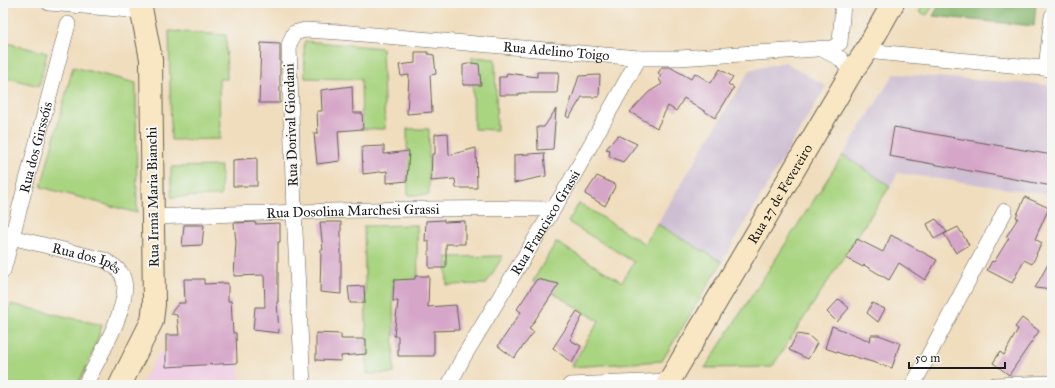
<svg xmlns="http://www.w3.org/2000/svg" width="1055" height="388" font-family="'IM FELL Great Primer',serif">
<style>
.built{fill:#efd0e5}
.industrial{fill:#cdbed2}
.green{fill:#a9d480;stroke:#62784e}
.forest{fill:#86b66e;stroke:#516945}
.building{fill:#d5a6c8}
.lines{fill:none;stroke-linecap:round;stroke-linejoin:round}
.street-casing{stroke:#666054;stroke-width:16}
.secondary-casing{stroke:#666054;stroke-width:24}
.street{stroke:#fff;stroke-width:15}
.secondary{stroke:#f9e7c3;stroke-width:22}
.labels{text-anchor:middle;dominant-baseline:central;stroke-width:4;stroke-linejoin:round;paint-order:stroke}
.street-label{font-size:14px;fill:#1c1c1c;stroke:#f6f6f2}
</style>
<rect width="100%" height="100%" fill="#f6f6f2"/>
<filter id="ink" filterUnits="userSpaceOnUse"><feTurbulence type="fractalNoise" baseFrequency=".025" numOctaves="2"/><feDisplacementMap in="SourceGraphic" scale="8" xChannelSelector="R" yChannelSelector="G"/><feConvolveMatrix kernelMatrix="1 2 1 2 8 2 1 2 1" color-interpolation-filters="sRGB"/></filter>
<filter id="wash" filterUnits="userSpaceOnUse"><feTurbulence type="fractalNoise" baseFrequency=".012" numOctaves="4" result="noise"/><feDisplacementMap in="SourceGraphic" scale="16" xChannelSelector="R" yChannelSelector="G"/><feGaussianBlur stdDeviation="0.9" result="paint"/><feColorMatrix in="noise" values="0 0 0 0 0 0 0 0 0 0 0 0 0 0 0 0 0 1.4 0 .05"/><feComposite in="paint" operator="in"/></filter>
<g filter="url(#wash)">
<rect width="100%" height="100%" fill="#f0ddbd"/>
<polygon class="built" points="238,350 240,381 141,383 160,352"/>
<g class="industrial">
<polygon points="785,62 826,86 722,262 657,224 750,70"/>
<polygon points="894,74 1052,85 1052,195 898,173 890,186 843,155"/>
</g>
<g class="green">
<polygon points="924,3 935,3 927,15 919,12"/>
<polygon points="169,31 226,35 227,79 219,79 220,139 171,140"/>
<polygon points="305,41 382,48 385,129 362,129 361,79 305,78 304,43"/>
<polygon points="3,42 47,53 39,86 3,77"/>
<polygon points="472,57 495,59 497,130 474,129"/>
<polygon points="73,67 136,83 137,213 41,187"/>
<polygon points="407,129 429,129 429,195 408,195"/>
<polygon points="843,155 890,186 772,367 705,368"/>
<polygon points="221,166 221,196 171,197 171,167"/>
<polygon points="579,203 645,244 657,224 722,262 662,361 571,367 599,321 533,281 556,242 622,282 634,262 568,222"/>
<polygon points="417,225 418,286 393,286 394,373 367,374 364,226"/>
<polygon points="503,256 486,284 447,285 446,257"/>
<path d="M11,304l91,21c-6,21 -14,41 -25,60h-74v-51z"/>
</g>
<polygon class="forest" points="940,3 1036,3 1034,26 933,16"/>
<g id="blocks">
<g class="building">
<polygon points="261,43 280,44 280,103 259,103"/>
<polygon points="415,52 428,52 428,54 434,55 436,74 430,75 432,112 407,114 409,75 401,76 399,65 415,63"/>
<polygon points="472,63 479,64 481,85 463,85 463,65"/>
<polygon points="662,67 670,67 691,79 695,73 711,83 720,69 733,77 728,84 734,88 715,118 684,98 676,111 668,106 657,128 630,112 649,92 662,84 659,79 661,75 658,73"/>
<polygon points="537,72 559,72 557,93 520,93 520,95 499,95 499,77 506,77 507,73 537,77"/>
<polygon points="600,75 599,97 582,97 569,118 566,116 579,76"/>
<polygon points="352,86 353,113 362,113 363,129 338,131 340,161 317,164 314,133 318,133 317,111 322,111 321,90"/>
<polygon points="556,109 553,149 538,150 537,127 544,127"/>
<polygon points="894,127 1052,155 1052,186 889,156"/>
<polygon points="448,133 449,155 476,148 477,188 456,188 455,179 431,181 432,154 435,154 435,134"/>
<polygon points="618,135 637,144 623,162 609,156 610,150 606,149"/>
<polygon points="384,146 384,154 409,151 407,181 387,183 387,171 363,174 362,147"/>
<polygon points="544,153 546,176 514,183 514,155"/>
<polygon points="257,158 257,186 233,186 233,160"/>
<polygon points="597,176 616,185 605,206 585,194"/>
<polygon points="1025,197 1049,208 1035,239 1042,243 1036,254 1037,254 1032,264 1024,260 1012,283 987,270 992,261 994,262 1009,238 1006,237 1018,218 1016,217"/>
<polygon points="936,219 947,232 934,239 927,224"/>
<polygon points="444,220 444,222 465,221 465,244 446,244 446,268 429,268 429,241 425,241 426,221"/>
<polygon points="255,222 255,224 280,223 280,242 278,242 278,302 277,302 279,333 253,330 255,307 265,307 264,275 234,276 236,242 234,223"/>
<polygon points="320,222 341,222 341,294 320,292 321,249 323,250"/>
<polygon points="184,225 204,225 202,245 182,246"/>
<polygon points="958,227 969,245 956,253 944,234"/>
<polygon points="891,235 937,260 925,280 899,263 889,280 864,265 863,267 846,258 857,239 883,252"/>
<polygon points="1052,257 1052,290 1035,288"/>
<polygon points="415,276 429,276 428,307 456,305 459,330 434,331 434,356 398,356 398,336 394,336 398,301 393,301 394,280 415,279"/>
<polygon points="184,279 204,279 204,284 228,283 228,301 231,301 233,333 236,333 237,363 166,367 166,335 179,335 177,315 170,314 179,303 185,303"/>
<polygon points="537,279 559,284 529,329 534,332 514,358 498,346 521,312 517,309"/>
<polygon points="364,286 365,303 350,303 348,287"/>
<polygon points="839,299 849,308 837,322 827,312"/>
<polygon points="872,303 885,309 878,322 867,313"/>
<polygon points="577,311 583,315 570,340 581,346 572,363 553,348"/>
<polygon points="1022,318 1039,331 1009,375 993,363 1000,352 1004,355 1018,329 1015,327"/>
<polygon points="832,326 870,341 871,335 879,335 900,343 892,368 849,355 848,356 825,348"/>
<polygon points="316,333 341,334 341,339 366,339 366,354 341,356 341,361 316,360"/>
<polygon points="797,334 809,336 817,343 808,359 789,350"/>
</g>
</g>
</g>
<g filter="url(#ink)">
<use href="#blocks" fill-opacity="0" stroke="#666054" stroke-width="1"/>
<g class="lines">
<g class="street-casing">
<g id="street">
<polyline points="49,3 141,11"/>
<polyline points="820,48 841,59 851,73"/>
<polyline points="866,51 1052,69"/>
<polyline points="1046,68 1052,16"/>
<path id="s1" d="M153,217c133,-5 267,-10 400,-8"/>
<path id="s2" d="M3,235l101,25c9,5 18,10 20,21 6,26 -27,80 -39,104"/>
<path id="s3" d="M3,271l65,-247"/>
<path id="s4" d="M303,385l-9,-173 -5,-167 5,-12 11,-3 34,2 300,26h40l153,-10 8,-5 3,-40"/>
<path id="s5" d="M449,385l15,-29 107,-176 68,-122"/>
<polyline points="570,385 669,381"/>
<polyline points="913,385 1005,211"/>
<polyline points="995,385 1052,383"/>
</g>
</g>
<g class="secondary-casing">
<g id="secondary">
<polyline points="120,385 152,321 154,304 151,59 140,3"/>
<path id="s6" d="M667,385l184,-312 15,-22 27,-48"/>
</g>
</g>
<use href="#street" class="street"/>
<use href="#secondary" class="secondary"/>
</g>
</g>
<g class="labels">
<g class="street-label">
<text stroke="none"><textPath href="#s4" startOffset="617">Rua Adelino Toigo</textPath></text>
<text transform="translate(291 125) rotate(-92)">Rua Dorival Giordani</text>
<text stroke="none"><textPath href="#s3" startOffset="128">Rua dos Girssóis</textPath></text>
<text stroke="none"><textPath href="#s6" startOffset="222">Rua 27 de Fevereiro</textPath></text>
<text transform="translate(153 197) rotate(-91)">Rua Irmã Maria Bianchi</text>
<text stroke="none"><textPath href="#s1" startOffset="200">Rua Dosolina Marchesi Grassi</textPath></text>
<text stroke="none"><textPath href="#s5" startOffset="189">Rua Francisco Grassi</textPath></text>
<text stroke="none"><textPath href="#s2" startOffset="87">Rua dos Ipês</textPath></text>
</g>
</g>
<rect width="1055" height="388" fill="none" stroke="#f6f6f2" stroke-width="16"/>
<path d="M909 362v6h96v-6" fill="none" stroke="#1c1c1c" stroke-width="2"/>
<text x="915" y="362" font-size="12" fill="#1c1c1c" stroke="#f6f6f2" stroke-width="3" paint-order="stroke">50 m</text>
</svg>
